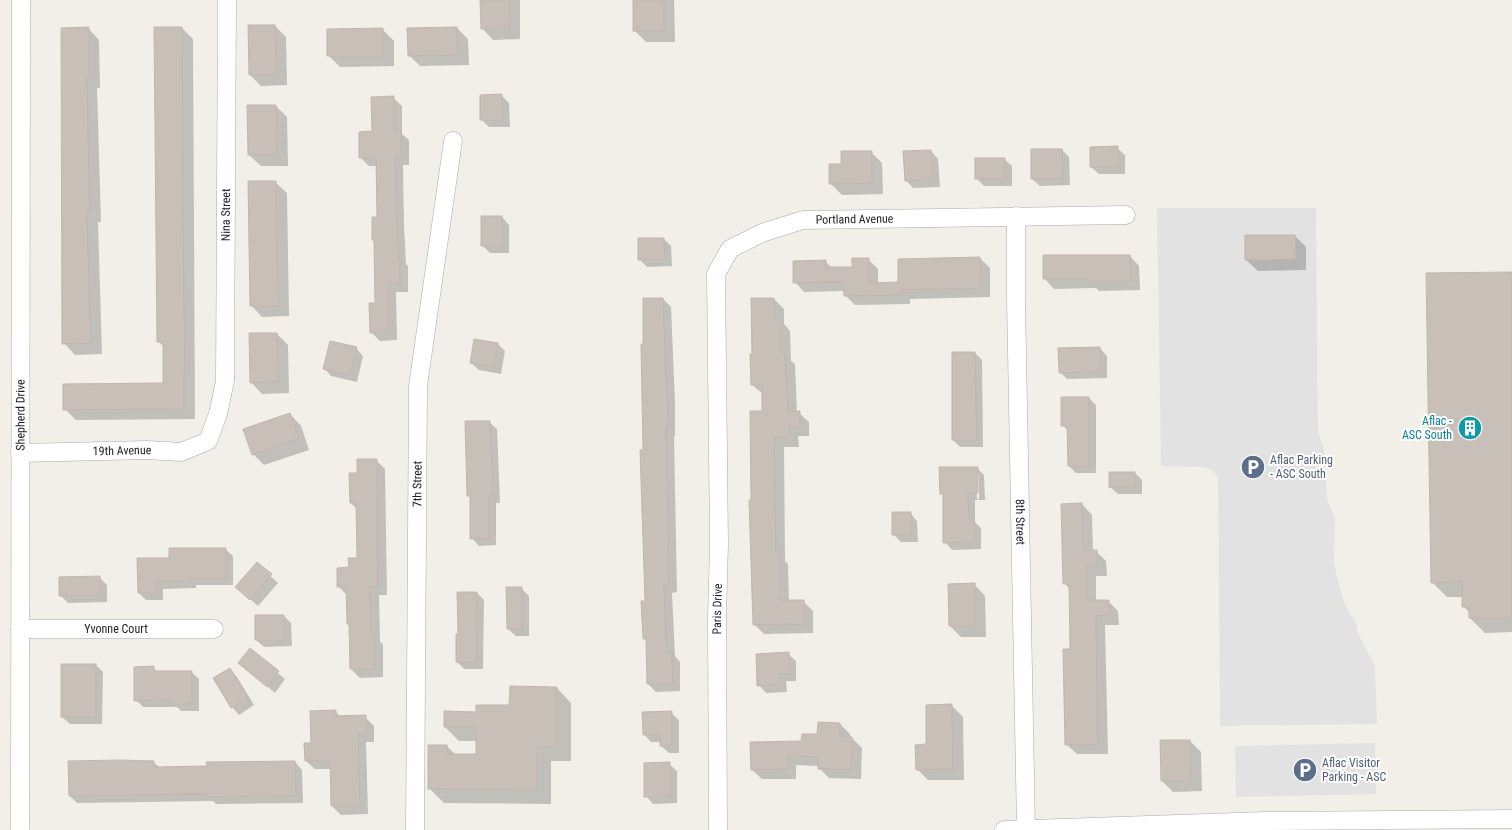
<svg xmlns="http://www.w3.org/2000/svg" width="1512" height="830" font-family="'Roboto Condensed',sans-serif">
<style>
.parking{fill:#e2e2e2}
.shadow{fill:#0003;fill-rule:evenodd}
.building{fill:#c7bfb8;stroke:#c4b6ab}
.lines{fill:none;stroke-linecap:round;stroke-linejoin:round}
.minor-casing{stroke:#a9a9a9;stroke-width:19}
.minor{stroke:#fff;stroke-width:18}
.labels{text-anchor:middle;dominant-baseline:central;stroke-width:4;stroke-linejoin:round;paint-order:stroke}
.street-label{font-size:12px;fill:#222;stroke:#fff}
.culture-label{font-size:12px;fill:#0d838f;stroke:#fff;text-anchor:end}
.service-label{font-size:12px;fill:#4e5e75;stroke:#fff;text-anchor:start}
</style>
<rect width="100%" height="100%" fill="#f2efe9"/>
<g class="parking">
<polygon points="1157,208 1316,208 1318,431 1324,451 1327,498 1335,519 1334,563 1338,581 1345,605 1357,625 1357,632 1375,666 1377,724 1220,726 1218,477 1212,470 1205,467 1161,466"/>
<polygon points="1375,743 1376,794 1236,797 1235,746"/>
</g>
<g class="shadow">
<polygon points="481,0 520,0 520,39 493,40 482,28"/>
<polygon points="634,0 674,0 675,42 646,42 635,31"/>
<polygon points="275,26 286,37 287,85 261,86 250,75"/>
<polygon points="88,28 99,40 100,88 97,88 101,222 98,222 102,354 75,355 64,343"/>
<polygon points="182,28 193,39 195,419 76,420 65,409 165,384 164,347 159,342"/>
<polygon points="457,28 468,39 469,65 420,66 409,55"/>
<polygon points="382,29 394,41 394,66 340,67 329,56"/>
<polygon points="502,96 509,103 510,127 489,127 482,120"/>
<polygon points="393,98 402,106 402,134 409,140 409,165 403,165 404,225 406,264 408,266 408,292 396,292 397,340 380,341 371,332 376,304 375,242 373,240 378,218 377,166 369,166 360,157"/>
<polygon points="276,106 287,117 288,166 261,166 249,155"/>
<polygon points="1117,148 1125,155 1125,174 1099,174 1091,167"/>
<polygon points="1062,150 1069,157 1070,185 1040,186 1032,179"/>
<polygon points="931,151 938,159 940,187 913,188 906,180"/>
<polygon points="871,152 882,163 883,194 842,195 830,183 843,165"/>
<polygon points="1004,159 1012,166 1012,186 984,186 977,179"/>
<polygon points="275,182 287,193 289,316 262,317 251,305"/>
<polygon points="502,217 509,225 509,253 490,253 483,246"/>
<polygon points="1295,236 1306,247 1306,270 1258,271 1246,260"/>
<polygon points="664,239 671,246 672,266 647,267 639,259"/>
<polygon points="1130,256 1139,266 1140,290 1099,291 1096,288 1054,289 1045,279"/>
<polygon points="980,258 990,268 990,297 910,299 910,304 855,305 845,295 845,291 804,292 795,282 825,261 832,268 853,268 868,259 878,269 878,284 899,283"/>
<polygon points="1512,273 1512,632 1485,633 1470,618 1470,613 1463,606 1463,597 1447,597 1432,582"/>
<polygon points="663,299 671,307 675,403 675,436 674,436 677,592 672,593 675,656 680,662 680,691 656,692 648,684 648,642 644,638 646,602 644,451"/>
<polygon points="774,299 784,309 784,324 790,331 791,361 795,364 797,413 799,413 809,422 809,436 798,436 799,447 784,447 785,561 788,564 789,602 803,601 813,611 813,633 764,634 754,624 752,501 764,412 763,394 752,385 754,355"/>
<polygon points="277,334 288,345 289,393 262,394 251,382"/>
<polygon points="498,344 505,351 501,374 479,370 471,363"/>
<polygon points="356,348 363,356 357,382 331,376 324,368"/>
<polygon points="1100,348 1107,356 1107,378 1067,379 1060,372"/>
<polygon points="975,353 982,360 983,447 960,447 953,440"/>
<polygon points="1089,398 1096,405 1096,473 1076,473 1069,466 1068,431 1063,425"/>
<polygon points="290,414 301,426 309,450 264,465 253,454"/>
<polygon points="489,422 497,429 500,503 496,503 496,545 479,546 472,538 471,498 468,496"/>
<polygon points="376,460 385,469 387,595 379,595 380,642 383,644 383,677 360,678 351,669 350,626 348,624 348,596 339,587 358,559 357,509 351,503 359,474"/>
<path d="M977,468l7,7 1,25h-10v22l6,6v21l-29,1 -7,-8 -1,-46 -3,-3zM976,474h3v25h-2z"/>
<polygon points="1135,473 1142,480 1142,494 1118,494 1110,487"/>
<polygon points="1082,504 1092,515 1093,551 1096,551 1106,561 1107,576 1096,576 1096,601 1108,601 1118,611 1119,625 1105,625 1108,754 1077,754 1066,744 1071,650 1070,589 1065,584"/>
<polygon points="910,513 917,521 918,542 901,542 893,534"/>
<polygon points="225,549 233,556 233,585 196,585 196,588 163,589 163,600 146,600 139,593 171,559"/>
<polygon points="257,564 278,583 258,606 244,594"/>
<polygon points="99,577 107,585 107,602 68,603 61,596"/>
<polygon points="974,584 985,596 986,637 961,637 950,626"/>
<polygon points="521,588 529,596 529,636 516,636 508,629"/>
<polygon points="477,593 484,600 483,669 464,669 457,662 459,636"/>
<polygon points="284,616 291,623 292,646 264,647 256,640"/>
<polygon points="250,650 285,679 275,693 240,663"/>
<polygon points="788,654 796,661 796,681 786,681 787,692 766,693 759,685"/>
<polygon points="96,665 103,672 102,724 70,724 62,717"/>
<polygon points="153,667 158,673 191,672 199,679 199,711 181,711 177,707 143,707 136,700"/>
<polygon points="230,669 237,677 254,705 239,715 232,707"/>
<polygon points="557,688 571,703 571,761 551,761 551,804 444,803 429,788 447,746 457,756 477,756 477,741 459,741 445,727 477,713 511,707"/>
<polygon points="952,706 963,717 964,780 928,780 917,769 928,746"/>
<polygon points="335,711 341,717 365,717 374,726 374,742 366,742 368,814 341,815 332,806 332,769 315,769 306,761 312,744"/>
<polygon points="671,713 679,720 679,753 669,753 661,746 661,742 651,742 644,734"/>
<polygon points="840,724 850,734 850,738 852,738 862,748 861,779 829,778 819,768 819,766 796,765 796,779 762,779 752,770"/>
<polygon points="1190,741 1201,752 1202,791 1173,792 1162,781"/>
<polygon points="153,762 160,768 295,762 302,770 303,803 216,804 213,801 77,803 70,796"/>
<polygon points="669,764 677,771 677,803 653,804 646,796"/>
</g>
<g class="building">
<polygon points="480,0 509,0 510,28 481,29"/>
<rect x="633" y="0" width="31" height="31"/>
<polygon points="248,25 275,25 276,75 249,75"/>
<polygon points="89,27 89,77 87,77 90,211 87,211 91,343 62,344 61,28"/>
<polygon points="154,27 182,27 183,211 185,372 184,372 184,409 63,410 63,384 163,383 163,342 157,342"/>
<polygon points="457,27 458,55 408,56 407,28"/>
<polygon points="383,28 383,56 327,56 327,29"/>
<polygon points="502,94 503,120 480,120 480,95"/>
<polygon points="394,96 394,131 401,131 401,157 395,157 396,216 397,216 398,257 400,257 400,284 389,284 389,332 370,333 369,303 375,303 374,240 372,240 372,217 377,217 376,158 359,158 359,132 372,131 371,97"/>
<polygon points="247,105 276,105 277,155 248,155"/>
<polygon points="1118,146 1118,167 1090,167 1090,147"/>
<polygon points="1031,149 1062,149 1063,179 1031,179"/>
<polygon points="931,150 933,180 905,181 903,151"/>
<polygon points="841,151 872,151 872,183 829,184 829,164 841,164"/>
<rect x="975" y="158" width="30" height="21"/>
<polygon points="248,181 276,181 278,306 250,306"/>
<rect x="481" y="216" width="21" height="30"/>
<polygon points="1245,235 1295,235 1296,259 1245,260"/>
<polygon points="638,238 664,238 665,259 638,260"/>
<polygon points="1043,255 1130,255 1131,281 1088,281 1088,279 1043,279"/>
<polygon points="980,257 981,288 900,290 900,295 844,296 843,282 793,283 793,261 826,260 826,267 852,267 852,258 869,258 869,283 898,282 898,259"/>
<polygon points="1512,272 1512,618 1469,618 1469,607 1462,607 1462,582 1431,583 1426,273"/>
<polygon points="643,298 663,298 667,394 668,428 666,428 669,585 664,585 667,653 672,652 673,684 647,684 646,639 643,639 641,601 645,601 640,450 643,450 641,344 643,344"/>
<polygon points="751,298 774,298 775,320 781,320 781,353 785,353 788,412 800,411 800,427 789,427 789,437 774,438 776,552 779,552 779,600 804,600 804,624 753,625 749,500 751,500 750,411 762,411 762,385 751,385 750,354 752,354"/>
<polygon points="249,333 277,333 278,382 250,383"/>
<polygon points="474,339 498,343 494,367 470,363"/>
<polygon points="330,341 357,347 350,375 323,369"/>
<polygon points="1100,347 1101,372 1059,373 1058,348"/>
<polygon points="952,352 975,352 977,440 952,440"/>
<polygon points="1061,397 1089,397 1089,466 1068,466 1067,426 1061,426"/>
<polygon points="290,413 299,438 252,455 243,429"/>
<polygon points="465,421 490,421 493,496 489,496 489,539 470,539 470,496 467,496"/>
<polygon points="357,459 377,459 378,587 370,587 371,634 374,634 374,669 350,669 349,624 347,624 346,587 337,587 337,568 349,567 348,558 357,558 356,503 350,503 349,473 357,473"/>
<polygon points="939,467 978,467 978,493 968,493 969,519 974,519 974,542 943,543 943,494 940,494"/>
<rect x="1109" y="472" width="26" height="15"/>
<polygon points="1082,503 1083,550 1097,550 1097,566 1086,566 1087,600 1109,600 1109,615 1096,616 1098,744 1065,745 1063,649 1070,649 1069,584 1063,584 1061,504"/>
<rect x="892" y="512" width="19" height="23"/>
<polygon points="169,548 226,548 226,578 189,578 189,581 156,582 157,593 138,593 137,558 169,558"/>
<polygon points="257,562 272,574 250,600 235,587"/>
<polygon points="100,576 100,595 59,596 59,577"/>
<polygon points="975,583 975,626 949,626 948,584"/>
<polygon points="506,587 522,587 522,629 507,629"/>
<polygon points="457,592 477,592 476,663 456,662 456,634 458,634"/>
<polygon points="255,615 284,615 285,640 255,640"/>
<polygon points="250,648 279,671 267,687 238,663"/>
<polygon points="789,652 790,674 780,674 780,685 757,686 756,654"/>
<rect x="61" y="664" width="35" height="53"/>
<polygon points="154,666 154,671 192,671 192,704 173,704 173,700 134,701 134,667"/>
<polygon points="230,668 248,698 231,708 213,678"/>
<polygon points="510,686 557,687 557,747 537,747 537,790 428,789 428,745 447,745 447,754 476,754 476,727 444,727 444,711 476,712 476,705 509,705"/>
<polygon points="952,704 953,769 916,770 915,745 926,744 926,705"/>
<polygon points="336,710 336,716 366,715 366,734 358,734 360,806 331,806 330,761 305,761 304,743 311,743 310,711"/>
<polygon points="672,711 672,746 660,746 660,735 643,735 642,712"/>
<polygon points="818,722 840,723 840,736 852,737 851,770 818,769 818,757 787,756 787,769 751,770 750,742 801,741 802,734 817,734"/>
<polygon points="1160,740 1190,740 1191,781 1161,781"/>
<polygon points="119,760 154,761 154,767 207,766 206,762 295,761 296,796 207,797 207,794 69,796 68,761"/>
<polygon points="670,762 670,796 644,797 644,763"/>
</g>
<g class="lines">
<g class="minor-casing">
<g id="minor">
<path id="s1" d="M1016,216v84l10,529"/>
<path id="s2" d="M20,453l127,-3 34,2 27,-11 10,-27 7,-33 2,-381"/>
<path id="s3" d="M20,629h194"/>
<path id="s4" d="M20,830l1,-830"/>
<path id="s5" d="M415,830l3,-444 35,-245"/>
<path id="s6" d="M718,830l-1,-211 2,-75 -3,-270 14,-25 32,-16 41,-13 323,-5"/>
<polyline points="1004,830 1265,821 1512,819"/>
</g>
</g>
<use href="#minor" class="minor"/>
</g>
<defs>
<g id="building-disc" transform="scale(1.25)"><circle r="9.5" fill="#0f9aa8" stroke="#fff"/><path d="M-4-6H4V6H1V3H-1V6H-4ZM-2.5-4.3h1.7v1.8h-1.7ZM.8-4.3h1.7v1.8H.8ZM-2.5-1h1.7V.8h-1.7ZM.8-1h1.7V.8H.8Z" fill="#fff"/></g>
<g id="parking-disc" transform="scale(1.25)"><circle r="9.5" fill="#5c6f8a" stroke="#fff"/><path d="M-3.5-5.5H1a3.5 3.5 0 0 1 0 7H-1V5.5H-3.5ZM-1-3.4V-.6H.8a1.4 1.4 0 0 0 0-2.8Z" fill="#fff"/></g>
</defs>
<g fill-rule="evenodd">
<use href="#building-disc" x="1470" y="428"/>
<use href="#parking-disc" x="1253" y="467"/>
<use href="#parking-disc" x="1305" y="770"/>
</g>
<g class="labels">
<g class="street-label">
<text stroke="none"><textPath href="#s2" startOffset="419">Nina Street</textPath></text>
<text stroke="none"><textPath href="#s6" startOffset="715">Portland Avenue</textPath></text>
<text stroke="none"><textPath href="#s4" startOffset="415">Shepherd Drive</textPath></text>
<text stroke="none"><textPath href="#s2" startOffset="102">19th Avenue</textPath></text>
<text stroke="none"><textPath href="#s5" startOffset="346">7th Street</textPath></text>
<text stroke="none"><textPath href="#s1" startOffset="306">8th Street</textPath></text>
<text stroke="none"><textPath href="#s6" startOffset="221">Paris Drive</textPath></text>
<text stroke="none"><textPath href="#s3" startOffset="96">Yvonne Court</textPath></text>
</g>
<g class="culture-label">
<text x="1452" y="421">Aflac -<tspan x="1452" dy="14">ASC South</tspan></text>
</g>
<g class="service-label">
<text x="1270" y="460">Aflac Parking<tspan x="1270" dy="14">- ASC South</tspan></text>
<text x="1322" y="763">Aflac Visitor<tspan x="1322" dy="14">Parking - ASC</tspan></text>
</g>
</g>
</svg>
